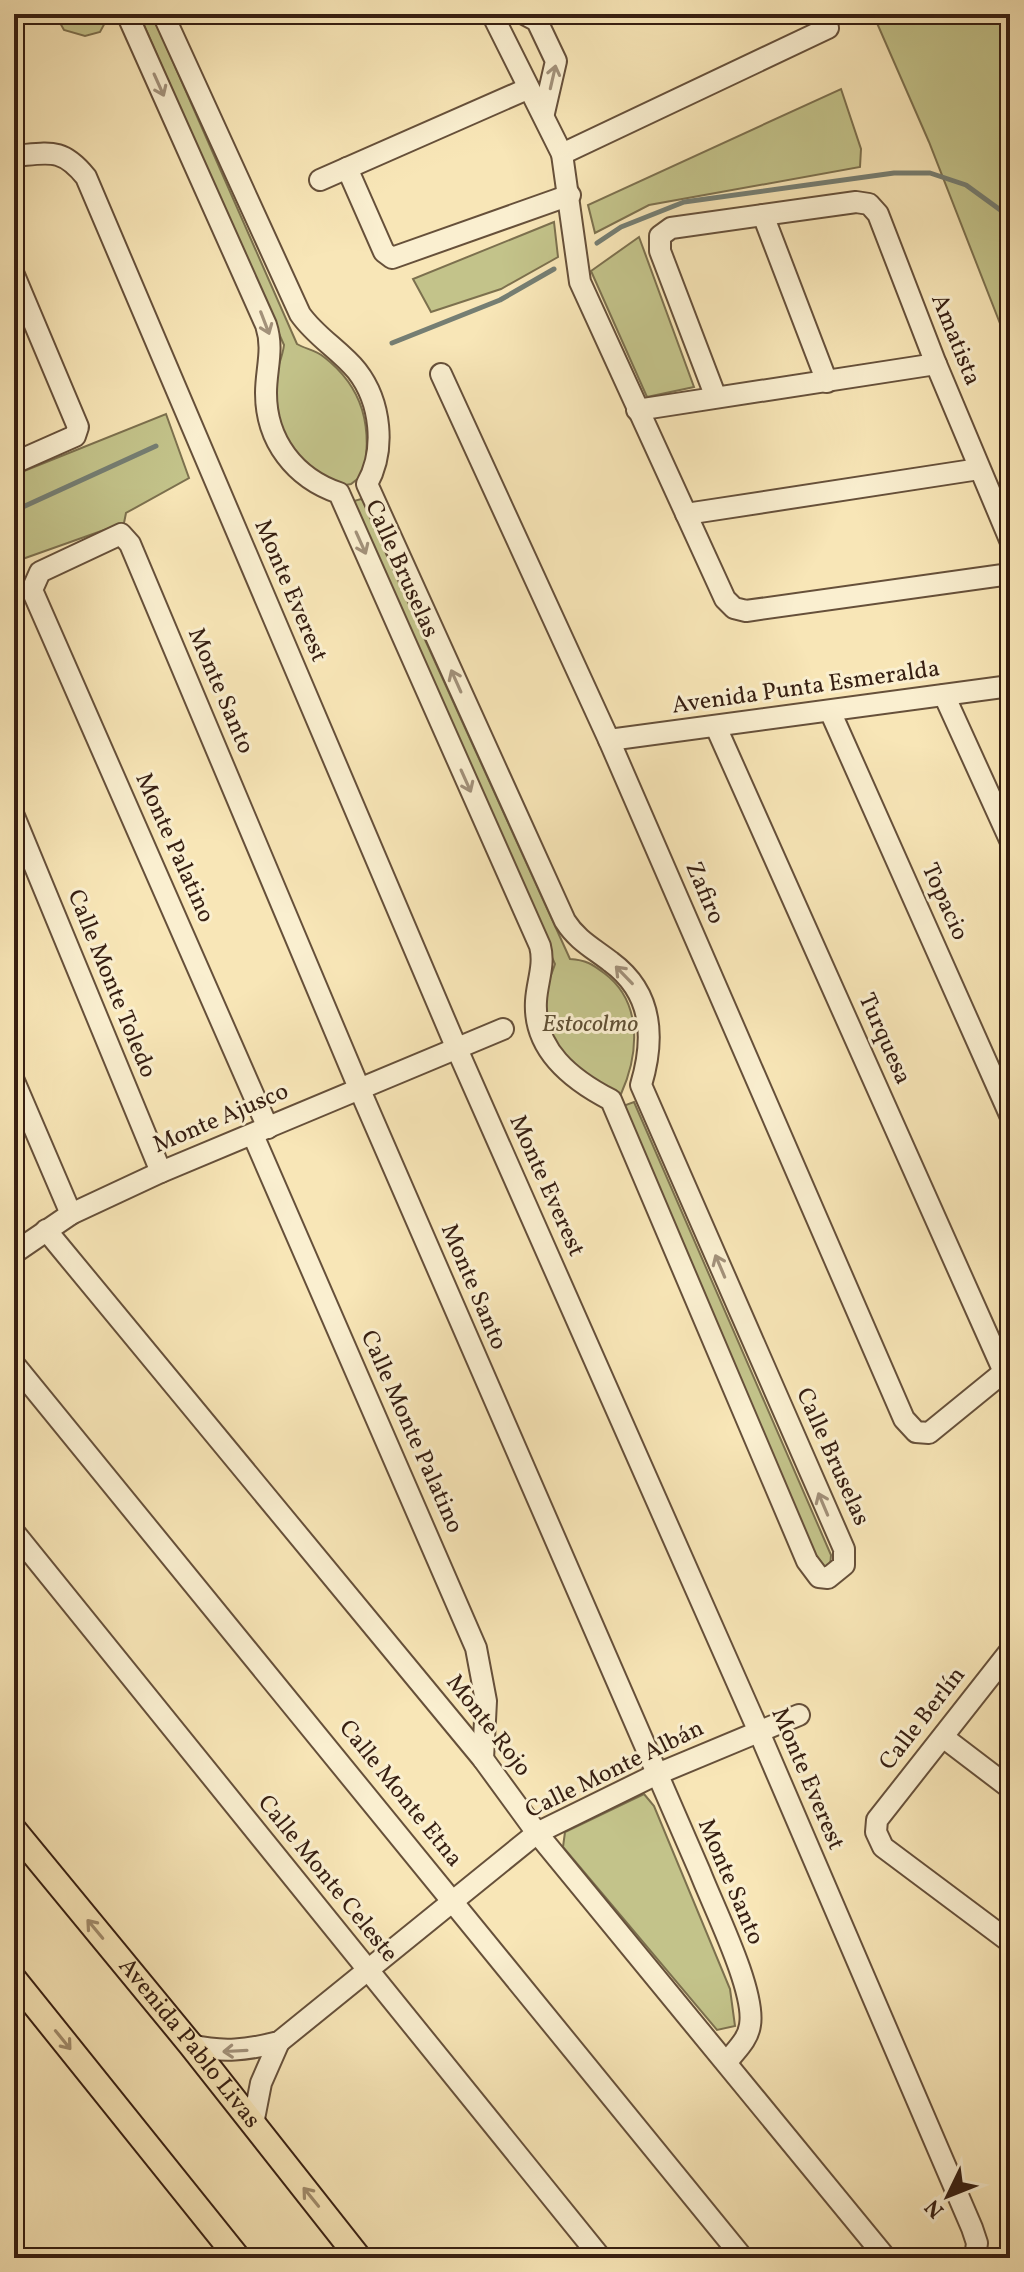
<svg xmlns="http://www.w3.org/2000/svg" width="1024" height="2272" font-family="Vollkorn,serif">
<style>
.green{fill:#c3c38a;stroke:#7c704e;stroke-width:2}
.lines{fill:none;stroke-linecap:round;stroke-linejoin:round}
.stream{stroke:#757e73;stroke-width:5}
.minor-casing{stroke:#66503a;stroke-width:24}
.major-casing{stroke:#361e11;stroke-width:28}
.minor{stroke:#faefd0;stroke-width:20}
.major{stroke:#f8e6b7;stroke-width:24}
.oneway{stroke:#a2917a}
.oneway2{stroke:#a18c6c}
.labels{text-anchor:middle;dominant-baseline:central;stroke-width:6;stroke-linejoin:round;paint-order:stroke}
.street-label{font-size:24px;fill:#361e11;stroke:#faefd0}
.park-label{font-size:24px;font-style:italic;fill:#605035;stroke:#faefd0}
</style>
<rect width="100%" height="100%" fill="#f8e6b7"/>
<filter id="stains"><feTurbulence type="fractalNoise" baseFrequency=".0025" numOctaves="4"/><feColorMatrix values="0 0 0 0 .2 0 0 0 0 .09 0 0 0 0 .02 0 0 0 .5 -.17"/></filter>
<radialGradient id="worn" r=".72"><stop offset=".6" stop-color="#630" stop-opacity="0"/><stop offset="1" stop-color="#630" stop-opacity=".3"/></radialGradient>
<g class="green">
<polygon points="55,14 105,14 107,19 100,32 85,36 64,30"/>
<path d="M139,14h13l145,330c8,5 19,6 27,13 40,31 48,70 40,117l-13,10 -11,2c-34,-20 -63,-43 -68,-86 -2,-19 10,-37 12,-55z"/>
<polygon points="873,14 1010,14 1010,349 929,142"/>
<polygon points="841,89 861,149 860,167 649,205 595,233 588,205"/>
<polygon points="554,222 558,257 501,289 431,312 413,279"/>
<polygon points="639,237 694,387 647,397 591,271"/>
<polygon points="166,414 189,478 126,513 124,523 14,562 14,475"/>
<path d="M361,499l6,4 20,53 183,403c16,1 22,5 34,14 39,29 35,81 17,121 -30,-4 -85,-54 -80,-88 2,-14 10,-29 14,-42l-202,-456 1,-7z"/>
<polygon points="634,1102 831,1555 830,1568 820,1571 623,1106"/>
<polygon points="644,1794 654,1806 730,1989 735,2026 717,2030 563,1847 565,1832"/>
</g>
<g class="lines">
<g class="stream">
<polyline points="597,243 621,227 684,202 894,173 930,173 966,185 1010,217"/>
<polyline points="392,343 500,300 554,269"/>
<polyline points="14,511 156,446"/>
</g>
<g class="minor-casing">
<g id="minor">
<path d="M127,14l139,311c8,24 0,44 0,68 0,48 29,85 73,100l201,453c5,19 -3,36 -4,55 -3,49 36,79 75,99l196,461 12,16 9,1 16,-13v-16l-203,-464c14,-47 12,-92 -30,-123 -18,-14 -34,-22 -46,-41l-198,-437c19,-34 14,-82 -10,-113 -17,-21 -41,-34 -57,-57l-137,-300"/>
<polyline points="492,14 562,154 580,282 725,599 734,608 746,611 1010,574"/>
<polyline points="524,14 537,21 556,61 544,113"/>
<polyline points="562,154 828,28"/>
<path d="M14,156c35,-3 48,-9 72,21l371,872 302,683 213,496 5,15 -2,15"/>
<polyline points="347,168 384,252 392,258 570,195"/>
<polyline points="320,180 527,89"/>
<polyline points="763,215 827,382"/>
<polyline points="14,275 78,427 75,436 14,463"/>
<polyline points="441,374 609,740 904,1419 916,1432 929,1433 1010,1367"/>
<polyline points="715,395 660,251 660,236 671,228 856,202 869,204 878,214 936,364 1010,540"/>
<polyline points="637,410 936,364"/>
<polyline points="686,514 979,469"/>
<polyline points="944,695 1010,840"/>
<polyline points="830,711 1010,1115"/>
<polyline points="716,727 1004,1372"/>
<polyline points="609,740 1010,686"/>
<polyline points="14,816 161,1172"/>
<polyline points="14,1081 71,1214"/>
<path d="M268,1128l-236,-538 8,-18 81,-38 9,10 229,544 341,784c13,34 56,119 50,153 -2,15 -14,25 -23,37"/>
<polyline points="253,1135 476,1648 486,1701 483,1759"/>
<polyline points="46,1230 483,1759 537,1833 886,2258"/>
<polyline points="14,1253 71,1214 161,1172 503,1029"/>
<polyline points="14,1364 743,2258"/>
<polyline points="14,1532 601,2258"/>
<polyline points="1010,1651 877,1820 876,1832 883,1847 1010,1942"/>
<polyline points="943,1737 1010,1788"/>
<path d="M191,2045c32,8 56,5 88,-3l258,-209 118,-58 144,-60"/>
<polyline points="253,2124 261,2083 279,2042"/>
</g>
</g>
<g class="major-casing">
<g id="major">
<path id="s1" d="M14,1830l177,215 168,213"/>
<polyline points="14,1979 238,2258"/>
</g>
</g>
<use href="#minor" class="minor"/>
<use href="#major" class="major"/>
</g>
<defs><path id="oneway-shaft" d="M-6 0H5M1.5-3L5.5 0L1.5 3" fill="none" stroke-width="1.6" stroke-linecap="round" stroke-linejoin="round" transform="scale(2)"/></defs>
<g class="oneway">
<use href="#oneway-shaft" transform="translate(553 77) rotate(-77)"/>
<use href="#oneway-shaft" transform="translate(159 85) rotate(66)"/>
<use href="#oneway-shaft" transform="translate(265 323) rotate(69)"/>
<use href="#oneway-shaft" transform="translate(361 543) rotate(66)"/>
<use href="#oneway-shaft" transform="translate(456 681) rotate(-114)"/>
<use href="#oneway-shaft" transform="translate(466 781) rotate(66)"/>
<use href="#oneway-shaft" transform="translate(624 975) rotate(-134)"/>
<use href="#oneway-shaft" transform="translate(720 1266) rotate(-113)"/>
<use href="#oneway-shaft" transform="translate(823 1504) rotate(-113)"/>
<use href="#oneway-shaft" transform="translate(235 2051) rotate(177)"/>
</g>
<g class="oneway2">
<use href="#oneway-shaft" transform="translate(95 1929) rotate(-130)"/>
<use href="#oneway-shaft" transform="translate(63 2040) rotate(51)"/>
<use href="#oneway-shaft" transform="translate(311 2197) rotate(-129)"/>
</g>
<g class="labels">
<g class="street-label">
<text transform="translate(955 340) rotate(68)">Amatista</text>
<text transform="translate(401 569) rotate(66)">Calle Bruselas</text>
<text transform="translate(290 591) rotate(67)">Monte Everest</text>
<text transform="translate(806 688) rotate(-8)">Avenida Punta Esmeralda</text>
<text transform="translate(220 691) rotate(67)">Monte Santo</text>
<text transform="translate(174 848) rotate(66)">Monte Palatino</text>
<text transform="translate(704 893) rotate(67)">Zafiro</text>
<text transform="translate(944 902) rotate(66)">Topacio</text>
<text transform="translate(111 984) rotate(68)">Calle Monte Toledo</text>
<text transform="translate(884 1039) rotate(66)">Turquesa</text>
<text transform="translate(221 1119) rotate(-23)">Monte Ajusco</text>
<text transform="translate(546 1186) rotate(66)">Monte Everest</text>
<text transform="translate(473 1287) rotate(67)">Monte Santo</text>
<text transform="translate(411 1432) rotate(66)">Calle Monte Palatino</text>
<text transform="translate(832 1457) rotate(66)">Calle Bruselas</text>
<text transform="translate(923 1719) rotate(-52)">Calle Berlín</text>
<text transform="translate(488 1726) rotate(52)">Monte Rojo</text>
<text transform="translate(615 1770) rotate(-26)">Calle Monte Albán</text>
<text transform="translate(807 1779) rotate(67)">Monte Everest</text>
<text transform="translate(400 1794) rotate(51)">Calle Monte Etna</text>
<text transform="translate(327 1879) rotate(51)">Calle Monte Celeste</text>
<text transform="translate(730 1882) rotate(67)">Monte Santo</text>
<text stroke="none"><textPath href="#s1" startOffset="276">Avenida Pablo Livas</textPath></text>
</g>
<g class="park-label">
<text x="590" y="1025">Estocolmo</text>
</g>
</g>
<rect width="1024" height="2272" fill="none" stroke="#f8e6b7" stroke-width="48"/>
<rect x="16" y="16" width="992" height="2240" fill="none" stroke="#361e11" stroke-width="4"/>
<rect x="24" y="24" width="976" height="2224" fill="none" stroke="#361e11" stroke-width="2"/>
<g transform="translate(948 2196) rotate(227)" stroke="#faefd0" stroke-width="6" paint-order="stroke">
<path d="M0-6L14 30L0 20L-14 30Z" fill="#361e11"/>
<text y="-12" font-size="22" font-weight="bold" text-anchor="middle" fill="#361e11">N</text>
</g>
<rect width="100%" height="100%" filter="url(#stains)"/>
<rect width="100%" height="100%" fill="url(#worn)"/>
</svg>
